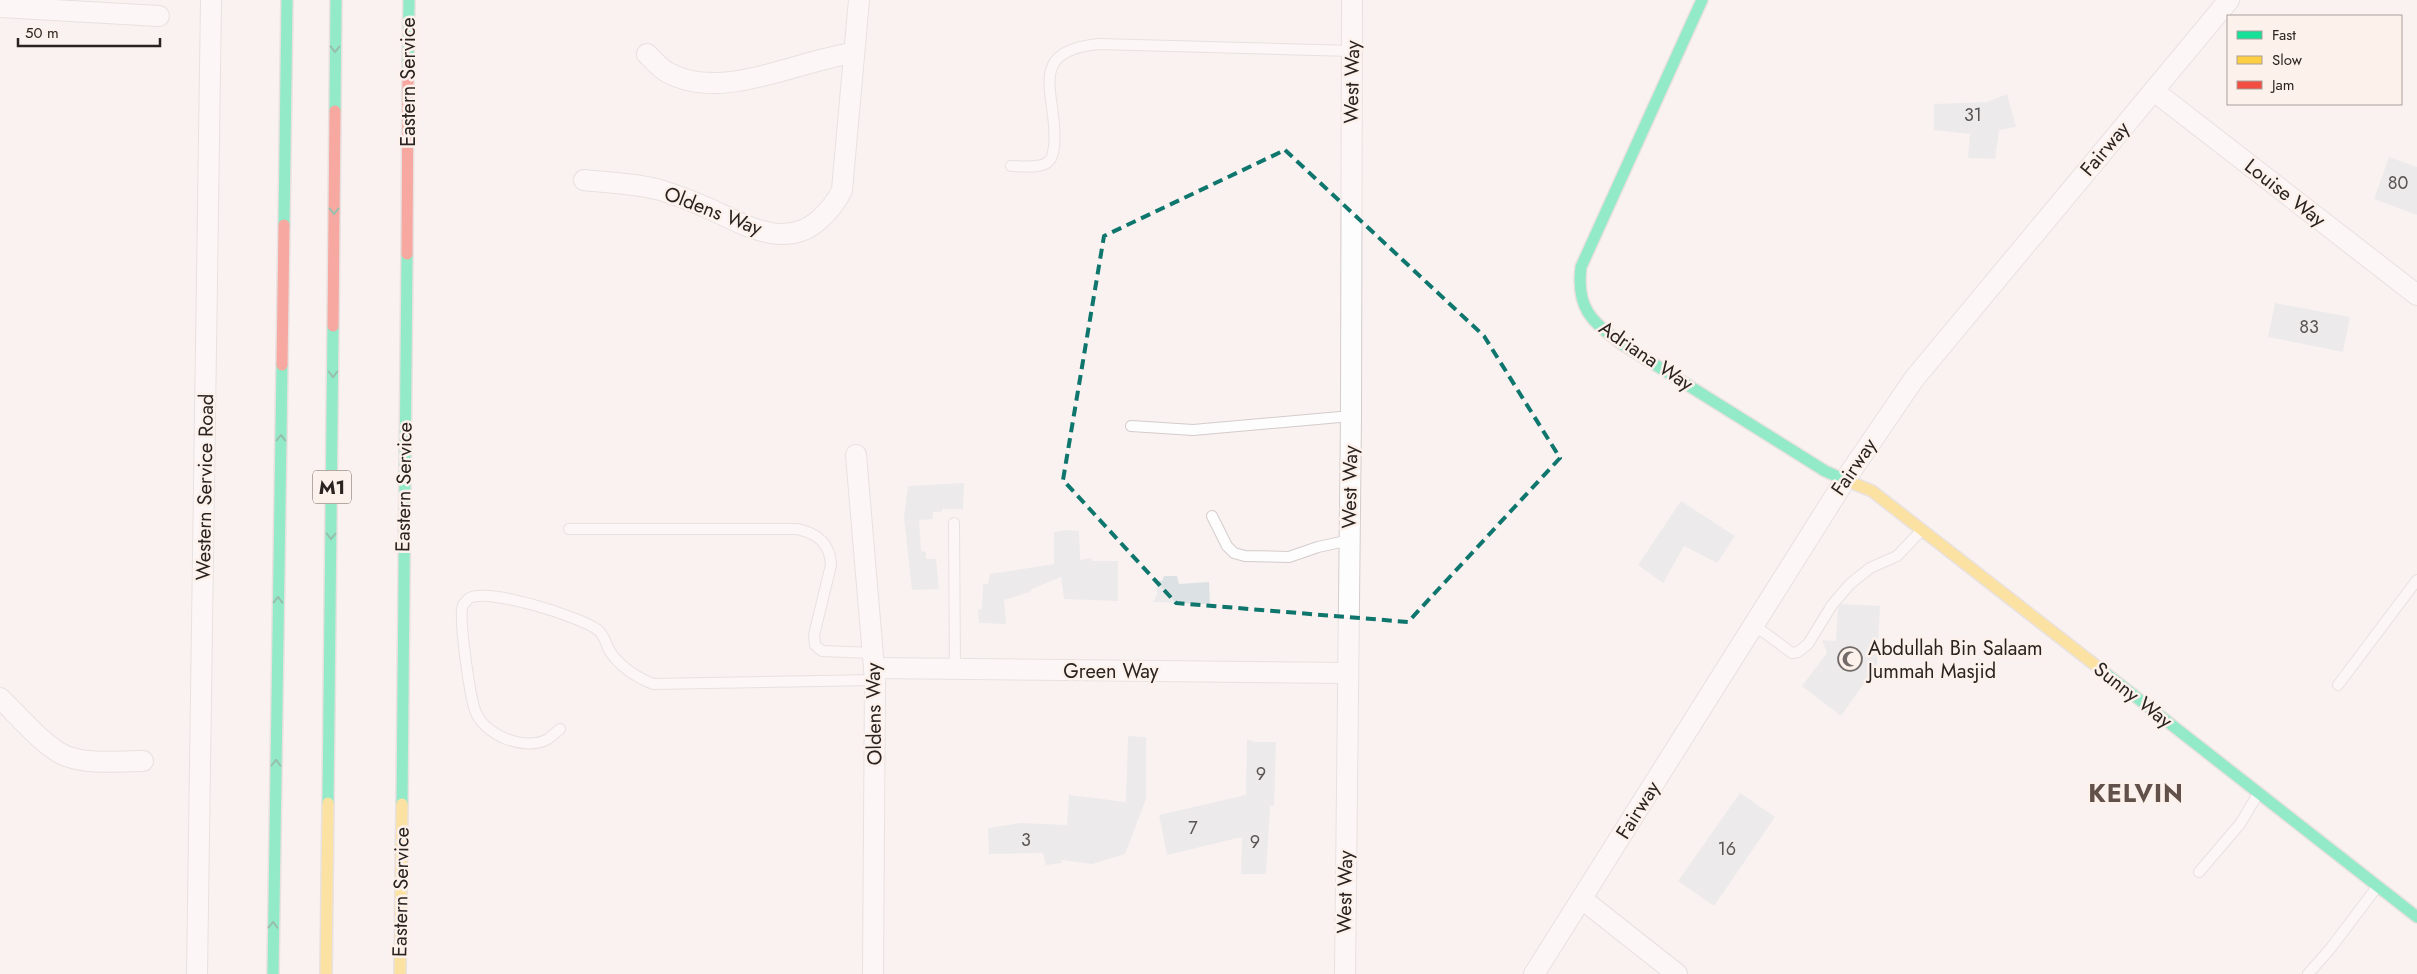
<svg xmlns="http://www.w3.org/2000/svg" width="2417" height="974" font-family="Jost,sans-serif">
<style>
.building{fill:#dce1e4}
.lines{fill:none;stroke-linecap:round;stroke-linejoin:round}
.lane-casing{stroke:#d3ccca;stroke-width:12}
.street-casing{stroke:#d3ccca;stroke-width:22}
.fast-casing{stroke:#d3ccca;stroke-width:14}
.slow-casing{stroke:#d3ccca;stroke-width:14}
.jam-casing{stroke:#d3ccca;stroke-width:14}
.lane{stroke:#fefdfd;stroke-width:10}
.street{stroke:#fefdfd;stroke-width:20}
.fast{stroke:#16e098;stroke-width:11}
.slow{stroke:#ffcf43;stroke-width:11}
.jam{stroke:#f24e42;stroke-width:11}
.oneway{stroke:#20825c}
.marked{fill:none;stroke:#0f766e;stroke-width:4;stroke-dasharray:10 6;stroke-linejoin:round}
.labels{text-anchor:middle;dominant-baseline:central;stroke-width:5;stroke-linejoin:round;paint-order:stroke}
.number-label{font-size:18px;fill:#585452}
.shield{fill:#fdf1ec;stroke:#69615d;stroke-width:1}
.shield-label{font-size:19px;font-weight:bold;fill:#2a2320}
.street-label{font-size:20px;fill:#2a2320;stroke:#fdf1ec}
.poi-label{font-size:20px;fill:#2a2320;stroke:#fdf1ec;text-anchor:start}
.district-label{font-size:25px;font-weight:bold;letter-spacing:1px;fill:#62514a;stroke:#fdf1ec}
</style>
<rect width="100%" height="100%" fill="#f9f2f0"/>
<g class="building">
<polygon points="2007,94 2016,127 1999,130 1995,159 1968,158 1970,134 1934,130 1934,104 1987,102"/>
<polygon points="2389,157 2417,167 2417,215 2374,199"/>
<polygon points="2275,303 2350,317 2343,352 2268,337"/>
<polygon points="964,483 963,509 942,509 942,512 933,512 933,519 919,520 921,551 926,552 926,559 936,559 939,589 912,590 904,517 908,486"/>
<polygon points="1681,501 1735,536 1717,563 1684,546 1663,583 1638,565"/>
<polygon points="1066,530 1079,531 1080,560 1091,558 1092,561 1118,561 1118,601 1064,599 1061,577 1032,589 1030,592 1004,600 1006,624 979,623 978,610 982,609 983,584 988,584 990,574 1054,564 1054,532"/>
<polygon points="1164,576 1177,576 1179,584 1209,582 1210,604 1153,602 1157,594 1156,581 1162,581"/>
<polygon points="1841,604 1880,606 1877,665 1841,716 1802,686 1827,653 1822,640 1836,641 1838,609"/>
<polygon points="1128,736 1146,737 1146,799 1125,854 1092,864 1062,860 1062,863 1046,865 1043,853 989,854 988,828 1021,823 1067,825 1069,795 1126,802"/>
<polygon points="1247,739 1255,742 1276,742 1274,806 1270,806 1266,874 1241,874 1242,837 1167,855 1159,815 1246,795"/>
<polygon points="1740,793 1775,817 1714,906 1678,881"/>
</g>
<g class="lines">
<g class="lane-casing">
<g id="lane">
<path d="M1011,166c10,0 31,3 38,-5 4,-3 4,-10 5,-14 6,-48 -33,-96 45,-103l253,7"/>
<polyline points="1131,426 1193,430 1351,416"/>
<polyline points="1212,516 1227,546 1234,553 1245,556 1289,557 1318,547 1350,540"/>
<polyline points="954,523 955,669"/>
<path d="M569,529h228c20,4 33,14 34,36l-17,70 1,10 7,6 51,2"/>
<polyline points="1754,625 1792,653 1798,652 1808,644 1832,605 1850,584 1870,568 1897,556 1921,531"/>
<polyline points="2338,685 2417,580"/>
<path d="M560,729c-4,3 -8,7 -12,10 -23,13 -65,-4 -73,-29 -5,-14 -17,-94 -12,-105 0,-1 5,-5 5,-6 17,-13 113,18 130,31 6,5 8,13 11,20 10,16 27,27 44,34l222,-4"/>
<polyline points="2199,872 2240,824 2258,794"/>
<polyline points="2308,974 2330,949 2377,887"/>
</g>
</g>
<g class="street-casing">
<g id="street">
<polyline points="0,7 159,16"/>
<path d="M647,54c6,6 13,14 20,18 55,31 130,-12 187,-19"/>
<polyline points="2154,91 2417,295"/>
<path d="M584,180c25,3 52,3 76,10 17,5 34,12 50,19 35,16 75,41 109,11 10,-9 17,-17 23,-30l17,-190"/>
<polyline points="856,455 875,680 873,974"/>
<polyline points="874,668 1348,673"/>
<path d="M0,698c18,17 44,49 66,58 24,9 53,5 77,5"/>
<polyline points="1582,899 1677,974"/>
<polyline points="197,974 211,0"/>
<polyline points="1345,974 1351,416 1352,0"/>
<polyline points="1534,974 1845,480 1914,379 2229,0"/>
</g>
</g>
<g class="fast-casing">
<g id="fast">
<path d="M1702,0l-121,267c-5,41 10,54 41,77l203,127 25,11"/>
<polyline points="408,73 409,0"/>
<polyline points="335,111 336,0"/>
<polyline points="284,225 287,0"/>
<polyline points="2099,668 2417,917"/>
<polyline points="328,803 333,326"/>
<polyline points="402,804 407,254"/>
<polyline points="273,974 282,365"/>
</g>
</g>
<g class="slow-casing">
<g id="slow">
<polyline points="1850,482 1872,491 2099,668"/>
<polyline points="326,974 328,803"/>
<polyline points="400,974 402,804"/>
</g>
</g>
<g class="jam-casing">
<g id="jam">
<polyline points="407,254 408,73"/>
<polyline points="333,326 335,111"/>
<polyline points="282,365 284,225"/>
</g>
</g>
<use href="#lane" class="lane"/>
<use href="#street" class="street"/>
<use href="#fast" class="fast"/>
<use href="#slow" class="slow"/>
<use href="#jam" class="jam"/>
</g>
<defs><path id="oneway-chevron" d="M-2-3.5L2.5 0L-2 3.5" fill="none" stroke-width="1.6" stroke-linecap="round" stroke-linejoin="round" transform="scale(1.25)"/></defs>
<g class="oneway">
<use href="#oneway-chevron" transform="translate(335 49) rotate(91)"/>
<use href="#oneway-chevron" transform="translate(334 211) rotate(90)"/>
<use href="#oneway-chevron" transform="translate(333 374) rotate(90)"/>
<use href="#oneway-chevron" transform="translate(281 438) rotate(-89)"/>
<use href="#oneway-chevron" transform="translate(331 536) rotate(91)"/>
<use href="#oneway-chevron" transform="translate(278 600) rotate(-89)"/>
<use href="#oneway-chevron" transform="translate(276 763) rotate(-89)"/>
<use href="#oneway-chevron" transform="translate(273 925) rotate(-89)"/>
</g>
<path d="M0 0H2417V974H0ZM1285,150l199,186 76,122 -152,164 -232,-19 -113,-123 41,-244z" fill="#f9f2f0" fill-opacity=".55" fill-rule="evenodd"/>
<path class="marked" d="M1285,150l199,186 76,122 -152,164 -232,-19 -113,-123 41,-244z"/>
<defs>
<g id="mosque-ring" transform="scale(1.25)"><circle r="9.5" fill="#fdf1ec" stroke="#726b69" stroke-width="1.5"/><path d="M3.5-4.9A6 6 0 1 0 3.5 4.9A5 5 0 1 1 3.5-4.9Z" fill="#726b69"/></g>
</defs>
<g fill-rule="evenodd">
<use href="#mosque-ring" x="1850" y="659"/>
</g>
<g class="labels">
<g class="number-label">
<text x="1973" y="115">31</text>
<text x="2398" y="183">80</text>
<text x="2309" y="327">83</text>
<text x="1261" y="774">9</text>
<text x="1193" y="828">7</text>
<text x="1026" y="840">3</text>
<text x="1255" y="842">9</text>
<text x="1727" y="849">16</text>
</g>
<rect class="shield" x="313" y="470.5" width="38" height="33" rx="4"/>
<g class="shield-label">
<text x="332" y="487">M1</text>
</g>
<g class="street-label">
<text transform="translate(408 82) rotate(-90)">Eastern Service</text>
<text transform="translate(1352 82) rotate(-89)">West Way</text>
<text transform="translate(2105 149) rotate(-50)">Fairway</text>
<text transform="translate(2285 193) rotate(38)">Louise Way</text>
<text transform="translate(713 211) rotate(21)">Oldens Way</text>
<text transform="translate(1646 356) rotate(34)">Adriana Way</text>
<text transform="translate(1854 467) rotate(-56)">Fairway</text>
<text transform="translate(205 487) rotate(-89)">Western Service Road</text>
<text transform="translate(404 487) rotate(-89)">Eastern Service</text>
<text transform="translate(1350 487) rotate(-89)">West Way</text>
<text x="1111" y="671">Green Way</text>
<text transform="translate(2133 695) rotate(38)">Sunny Way</text>
<text transform="translate(874 714) rotate(-91)">Oldens Way</text>
<text transform="translate(1638 810) rotate(-58)">Fairway</text>
<text transform="translate(401 892) rotate(-89)">Eastern Service</text>
<text transform="translate(1345 892) rotate(-89)">West Way</text>
</g>
<g class="poi-label">
<text x="1868" y="648">Abdullah Bin Salaam<tspan x="1868" dy="23">Jummah Masjid</tspan></text>
</g>
<g class="district-label">
<text x="2136" y="793">KELVIN</text>
</g>
</g>
<rect x="2227" y="15" width="175" height="90" fill="#fdf1ec" stroke="#a99f9a"/>
<rect x="2237" y="31" width="25" height="8" fill="#16e098" stroke="#a99f9a"/>
<text x="2272" y="40" font-size="15" fill="#2a2320">Fast</text>
<rect x="2237" y="56" width="25" height="8" fill="#ffcf43" stroke="#a99f9a"/>
<text x="2272" y="65" font-size="15" fill="#2a2320">Slow</text>
<rect x="2237" y="81" width="25" height="8" fill="#f24e42" stroke="#a99f9a"/>
<text x="2272" y="90" font-size="15" fill="#2a2320">Jam</text>
<path d="M18 38v8h142v-8" fill="none" stroke="#2a2320" stroke-width="2.5"/>
<text x="25" y="38" font-size="15" fill="#2a2320" stroke="#fdf1ec" stroke-width="4" paint-order="stroke">50 m</text>
</svg>
